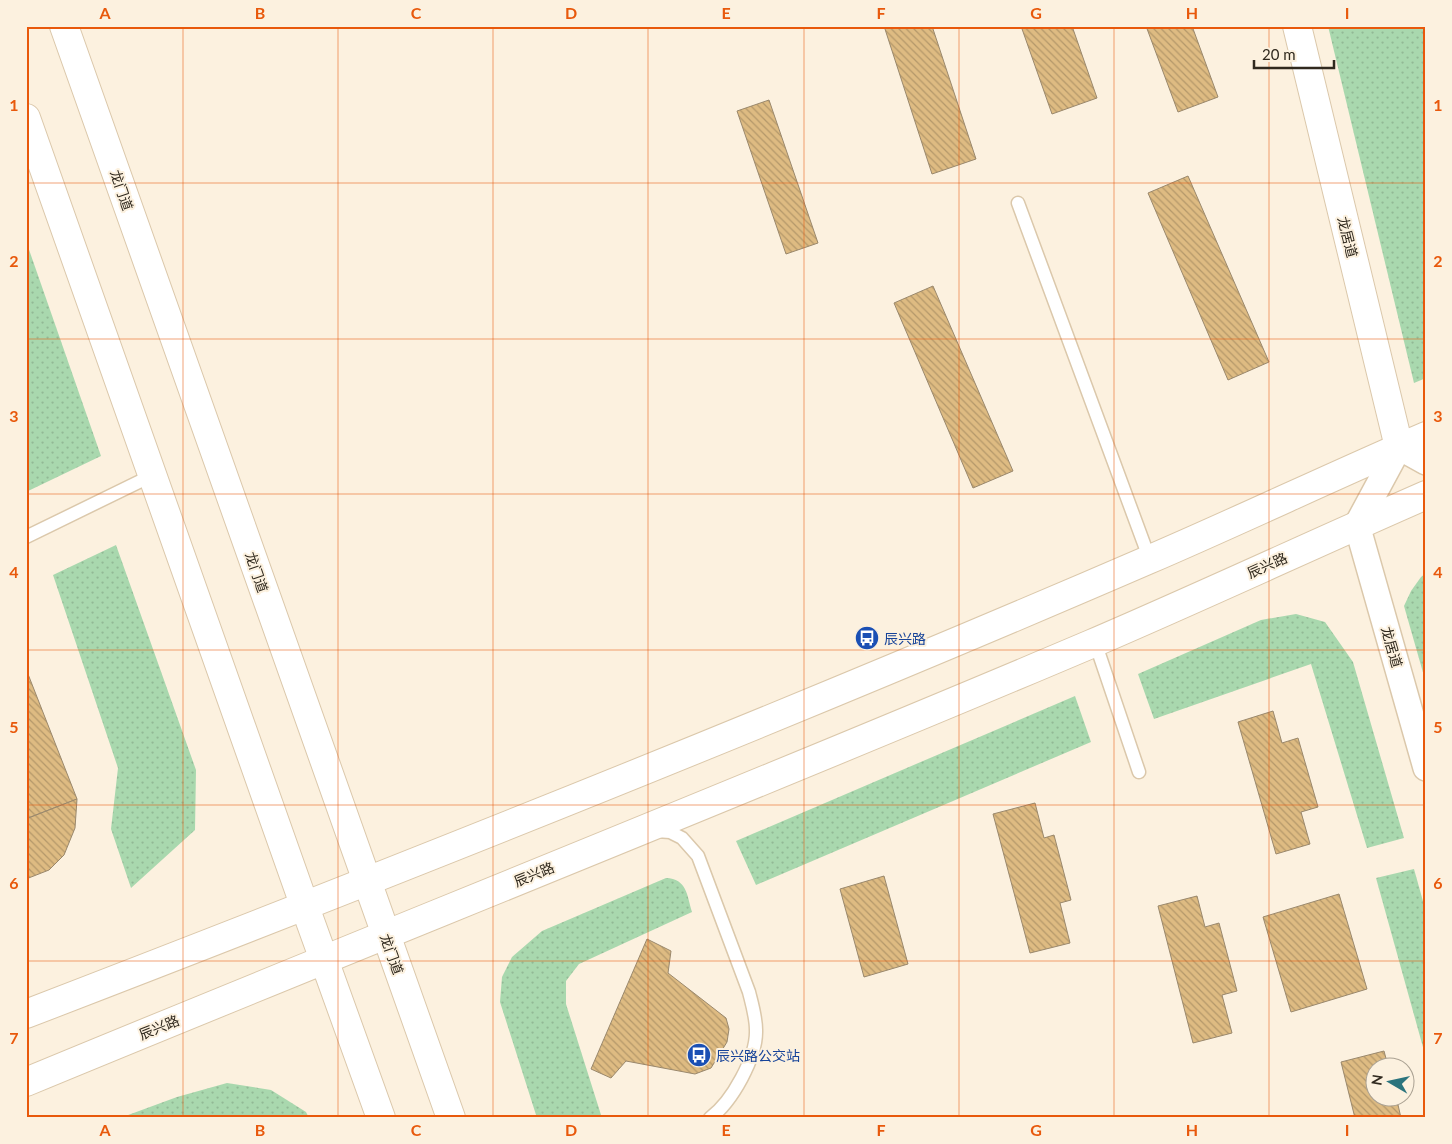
<svg xmlns="http://www.w3.org/2000/svg" width="1452" height="1144" font-family="Lato,'Noto Sans SC',sans-serif">
<style>
.green{fill:url(#green-dots)}
.building{fill:url(#building-back-hatch);stroke:#9a886c}
.lines{fill:none;stroke-linecap:round;stroke-linejoin:round}
.service-casing{stroke:#dbc8ab;stroke-width:15}
.minor-casing{stroke:#dbc8ab;stroke-width:28}
.tertiary-casing{stroke:#dbc8ab;stroke-width:30}
.secondary-casing{stroke:#dbc8ab;stroke-width:30}
.service{stroke:#fff;stroke-width:12}
.minor{stroke:#fff;stroke-width:25}
.tertiary{stroke:#fff;stroke-width:28}
.secondary{stroke:#fff;stroke-width:28}
.grid{fill:none;stroke:#e8590c;stroke-width:1;stroke-opacity:0.55}
.labels{text-anchor:middle;dominant-baseline:central;stroke-width:4;stroke-linejoin:round;paint-order:stroke}
.street-label{font-size:14px;fill:#30291e;stroke:#fcf1df}
.transit-label{font-size:14px;fill:#164399;stroke:#fcf1df;text-anchor:start}
.neatline{fill:none;stroke:#e8590c;stroke-width:2}
.grid-label{font-size:16px;text-anchor:middle;font-weight:bold;fill:#e8590c}
</style>
<defs>
<pattern id="green-dots" width="8" height="8" patternUnits="userSpaceOnUse" patternTransform="scale(1.25)"><rect width="8" height="8" fill="#a9d8ae"/><path d="M2 2h.1M6 6h.1" fill="none" stroke="#92b995" stroke-width="1.8" stroke-linecap="round"/></pattern>
<pattern id="building-back-hatch" width="6" height="6" patternUnits="userSpaceOnUse" patternTransform="scale(1.25)"><rect width="6" height="6" fill="#debb82"/><path d="M-1 5l2 2M0 0l6 6M5-1l2 2" fill="none" stroke="#b4986a"/></pattern>
</defs>
<rect width="100%" height="100%" fill="#fcf1df"/>
<g class="green">
<polygon points="1328,26 1426,26 1426,378 1414,383"/>
<polygon points="26,241 101,456 26,492"/>
<polygon points="116,545 196,770 195,830 131,888 111,829 118,768 53,575"/>
<polygon points="1426,573 1426,683 1404,606 1411,591 1421,577"/>
<polygon points="1296,614 1325,622 1353,662 1404,838 1367,848 1311,664 1154,719 1138,674 1261,620"/>
<polygon points="1075,696 1091,742 756,885 736,841"/>
<polygon points="1414,869 1426,912 1426,1058 1376,878"/>
<path d="M666,878c21,1 21,17 26,34l-113,52 -13,17v23l36,114h-65l-37,-116 2,-25 10,-20 30,-26z"/>
<polygon points="227,1083 271,1090 306,1112 309,1118 120,1118 177,1097"/>
</g>
<g class="building">
<polygon points="884,26 932,26 976,159 932,174"/>
<polygon points="1021,26 1072,26 1097,98 1052,114"/>
<polygon points="1146,26 1192,26 1218,97 1178,112"/>
<polygon points="769,100 818,243 786,254 737,111"/>
<polygon points="1188,176 1269,362 1228,380 1148,193"/>
<polygon points="933,286 1013,471 973,488 894,303"/>
<polygon points="26,669 77,799 28,818 26,815"/>
<polygon points="1273,711 1282,743 1298,738 1318,807 1301,812 1310,844 1276,854 1238,722"/>
<polygon points="77,799 75,828 64,855 49,870 26,879 26,819"/>
<polygon points="1035,803 1044,838 1054,835 1071,900 1060,903 1070,943 1030,953 993,814"/>
<polygon points="884,876 908,964 864,977 840,889"/>
<polygon points="1339,894 1367,989 1291,1012 1263,917"/>
<polygon points="1197,896 1205,927 1219,923 1237,991 1222,995 1232,1033 1193,1043 1158,906"/>
<polygon points="647,939 671,951 668,973 726,1018 729,1029 727,1042 711,1068 695,1074 626,1061 611,1078 591,1069"/>
<polygon points="1384,1051 1388,1066 1374,1066 1374,1096 1396,1096 1401,1118 1355,1118 1341,1062"/>
</g>
<g class="lines">
<g class="service-casing">
<g id="service">
<polyline points="1018,203 1150,560"/>
<polyline points="26,537 153,475"/>
<polyline points="1095,642 1139,772"/>
<path d="M656,831l14,1 12,6 16,18 51,136c3,12 7,25 7,38 1,27 -24,72 -46,88"/>
</g>
</g>
<g class="minor-casing">
<polyline id="minor" points="1426,462 1399,447 1357,525 1426,768"/>
</g>
<g class="tertiary-casing">
<polyline id="tertiary" points="1297,26 1399,447"/>
</g>
<g class="secondary-casing">
<g id="secondary">
<polyline points="64,26 451,1118"/>
<polyline points="26,118 305,907 381,1118"/>
<path d="M26,1014c377,-145 752,-294 1122,-454 93,-40 185,-84 278,-124"/>
<path d="M26,1082c355,-147 712,-288 1065,-438 112,-48 223,-100 335,-149"/>
</g>
</g>
<use href="#service" class="service"/>
<use href="#minor" class="minor"/>
<use href="#tertiary" class="tertiary"/>
<use href="#secondary" class="secondary"/>
</g>
<path class="grid" d="M183,26v1092M338,26v1092M493,26v1092M648,26v1092M804,26v1092M959,26v1092M1114,26v1092M1269,26v1092M26,183h1400M26,339h1400M26,494h1400M26,650h1400M26,805h1400M26,961h1400"/>
<defs>
<g id="bus-disc" transform="scale(1.25)"><circle r="9.5" fill="#1a4fb4" stroke="#fcf1df"/><path d="M-5-6H5V4H4V6H2V4H-2V6H-4V4H-5ZM-3.5-4V0h7V-4ZM-3.5 1.2v1.5H-2V1.2ZM2 1.2v1.5H3.5V1.2Z" fill="#fff"/></g>
</defs>
<g fill-rule="evenodd">
<use href="#bus-disc" x="867" y="638"/>
<use href="#bus-disc" x="699" y="1055"/>
</g>
<g class="labels">
<g class="street-label">
<text transform="translate(122 190) rotate(71)">龙门道</text>
<text transform="translate(1348 237) rotate(76)">龙居道</text>
<text transform="translate(1267 565) rotate(-24)">辰兴路</text>
<text transform="translate(257 572) rotate(71)">龙门道</text>
<text transform="translate(1392 647) rotate(74)">龙居道</text>
<text transform="translate(534 874) rotate(-22)">辰兴路</text>
<text transform="translate(392 954) rotate(70)">龙门道</text>
<text transform="translate(159 1027) rotate(-22)">辰兴路</text>
</g>
<g class="transit-label">
<text x="884" y="638">辰兴路</text>
<text x="716" y="1055">辰兴路公交站</text>
</g>
</g>
<rect width="1452" height="1144" fill="none" stroke="#fcf1df" stroke-width="55"/>
<g transform="translate(1390 1082) rotate(279)"><circle r="24" fill="#fcf1df" stroke="#aaa192"/>
<path d="M0-4L9 19L0 12L-9 19Z" fill="#2b747d"/>
<text y="-8" font-size="14" font-weight="bold" text-anchor="middle" fill="#30291e">N</text>
</g>
<path d="M1254 60v8h80v-8" fill="none" stroke="#30291e" stroke-width="2.5"/>
<text x="1262" y="60" font-size="15" fill="#30291e" stroke="#fcf1df" stroke-width="4" paint-order="stroke">20 m</text>
<rect x="28" y="28" width="1396" height="1088" class="neatline"/>
<g class="grid-label">
<text x="105" y="19">A</text>
<text x="260" y="19">B</text>
<text x="416" y="19">C</text>
<text x="571" y="19">D</text>
<text x="726" y="19">E</text>
<text x="881" y="19">F</text>
<text x="1036" y="19">G</text>
<text x="1192" y="19">H</text>
<text x="1347" y="19">I</text>
<text x="14" y="111">1</text>
<text x="1438" y="111">1</text>
<text x="14" y="267">2</text>
<text x="1438" y="267">2</text>
<text x="14" y="422">3</text>
<text x="1438" y="422">3</text>
<text x="14" y="578">4</text>
<text x="1438" y="578">4</text>
<text x="14" y="733">5</text>
<text x="1438" y="733">5</text>
<text x="14" y="889">6</text>
<text x="1438" y="889">6</text>
<text x="14" y="1044">7</text>
<text x="1438" y="1044">7</text>
<text x="105" y="1136">A</text>
<text x="260" y="1136">B</text>
<text x="416" y="1136">C</text>
<text x="571" y="1136">D</text>
<text x="726" y="1136">E</text>
<text x="881" y="1136">F</text>
<text x="1036" y="1136">G</text>
<text x="1192" y="1136">H</text>
<text x="1347" y="1136">I</text>
</g>
</svg>
